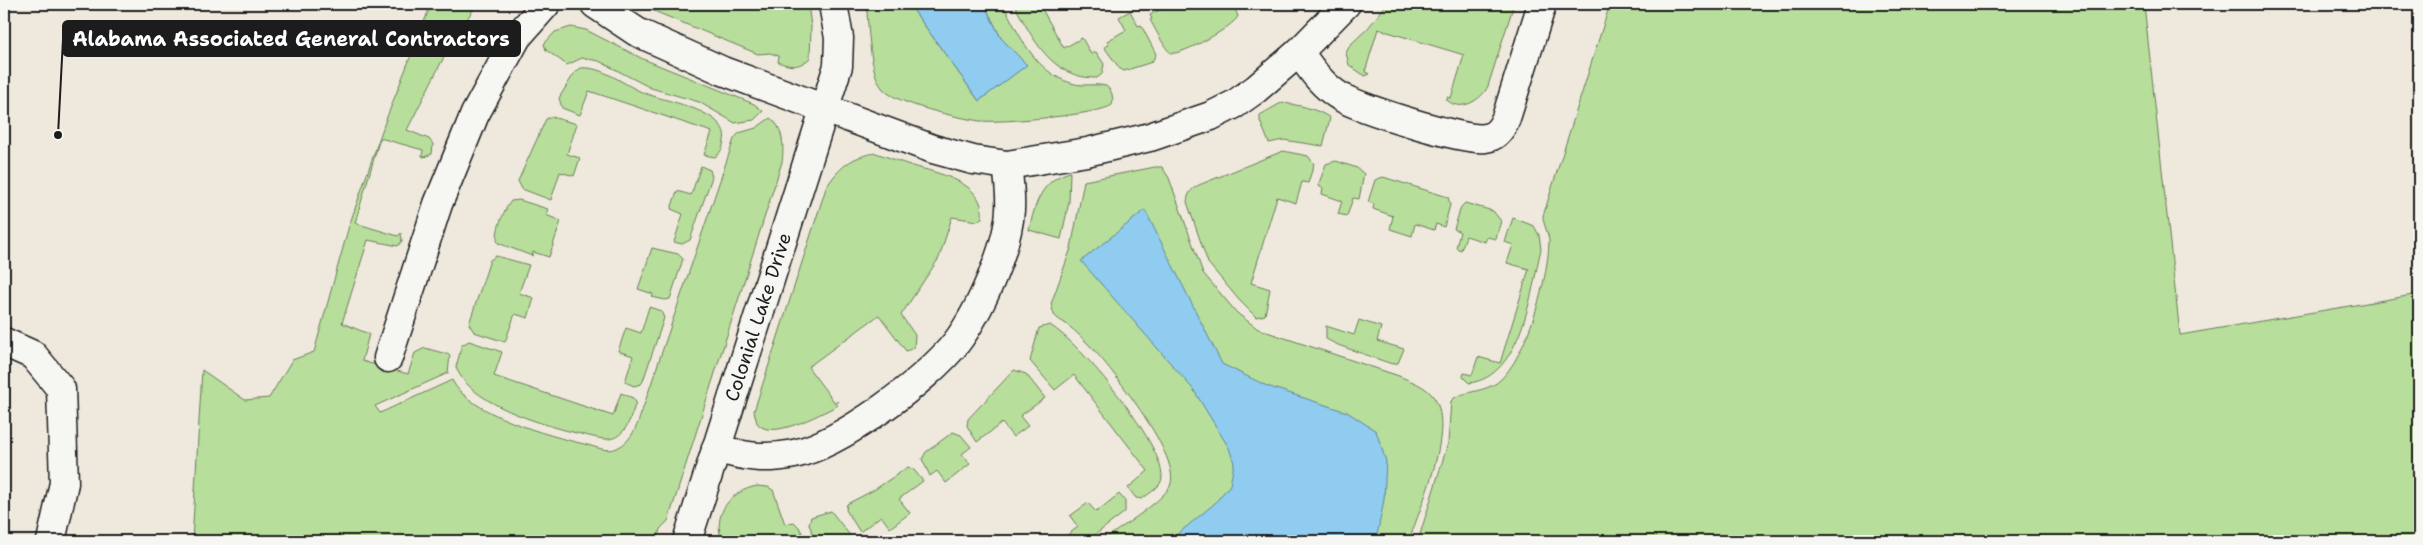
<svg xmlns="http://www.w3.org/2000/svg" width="2423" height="545" font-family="'Shantell Sans',sans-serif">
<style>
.green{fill:#b7de9a;stroke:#6a7d5b}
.water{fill:#8fccef;stroke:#61869b}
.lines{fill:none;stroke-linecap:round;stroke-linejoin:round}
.minor-casing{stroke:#1c1c1c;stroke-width:31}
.minor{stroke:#f6f6f2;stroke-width:28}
.labels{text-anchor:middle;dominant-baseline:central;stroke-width:4;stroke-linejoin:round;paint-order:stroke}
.street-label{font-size:19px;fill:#1c1c1c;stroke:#f6f6f2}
.leader{fill:none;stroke:#1c1c1c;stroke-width:2}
.callout-dot{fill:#1c1c1c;stroke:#f6f6f2;stroke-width:2}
.callout{fill:#1c1c1c;stroke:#1c1c1c;stroke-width:2}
.callout-label{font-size:20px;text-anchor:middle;font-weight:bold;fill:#fff}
</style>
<rect width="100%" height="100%" fill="#efe8dd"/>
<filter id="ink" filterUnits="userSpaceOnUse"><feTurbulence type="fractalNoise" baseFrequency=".02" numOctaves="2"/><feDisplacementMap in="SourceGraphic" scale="10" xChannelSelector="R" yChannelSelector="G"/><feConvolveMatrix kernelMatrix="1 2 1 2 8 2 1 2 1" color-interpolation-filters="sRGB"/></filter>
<g filter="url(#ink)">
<g class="green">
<path d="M431,4h46l-26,39 -44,87 22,9 4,5 -1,10 -8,3 -2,-1 1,-6 -43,-12 -25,85 43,13 3,-3 1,8 -4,5 -30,-6 -26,83 27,11 -7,27 46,13 7,-21 10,-5 25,7 -2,18 -73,33 5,7 72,-33c16,34 98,56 132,64 9,2 24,9 33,4 16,-7 21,-25 26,-40l91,-269 5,-6 17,-5 14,-10c14,9 14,30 12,44l-114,359 -8,8 -3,12h-465l10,-171 43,30 24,-2 23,-38 22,-8 35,-126 36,-104z"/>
<path d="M637,4h171l3,22 -1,32c-11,10 -19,9 -32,4l1,-6 -9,-3 -12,1z"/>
<path d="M866,4h43l70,97 47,-36 -25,-27 -17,-34h19c16,31 32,68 68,79 12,4 24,0 35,3 6,4 8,12 6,19 -13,10 -112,18 -132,16 -21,-3 -84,-17 -97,-32 -14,-15 -14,-64 -17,-85z"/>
<path d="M1014,4h25l25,44 18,-10 9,16 5,-2 8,12 -2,10 -5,4c-45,1 -65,-40 -83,-74z"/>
<path d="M1169,4h64l5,12c-3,10 -57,40 -67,37 -6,-3 -17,-27 -21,-33l2,-1 -2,-4z"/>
<path d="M1387,4h127l-26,82c-6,14 -28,27 -41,14v-3l4,1 13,-43 -86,-26 -13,43 5,2 -5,2 -16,-11 -3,-12 4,-8 18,-17z"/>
<path d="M1610,4h534l36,331 239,-41v247h-1001l30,-98 3,-42c8,-10 34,-8 48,-20 28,-24 49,-102 50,-139 0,-9 -6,-17 -6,-26z"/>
<polygon points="1130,11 1138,26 1141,25 1156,54 1152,62 1124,71 1120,69 1104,47 1109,45 1107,41 1126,30 1119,17"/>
<polygon points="571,27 586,30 643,59 754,104 763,111 754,120 735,123 699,102 651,88 599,61 582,58 567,65 546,50 544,44 555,32"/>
<path d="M581,68c22,-2 43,17 63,25 20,8 87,18 80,48 -1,7 -4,13 -9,16l-11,-2 8,-23 -123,-41 -9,24 -18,-7 -3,-10 16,-26z"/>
<path d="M1281,103c15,1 37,6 49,15l-7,28 -40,-6 -14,3 -9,-22v-6z"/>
<polygon points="552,117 577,124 567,154 580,158 574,176 560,172 551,200 522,189 518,181 546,119"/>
<path d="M1283,151l25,5 6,8 -6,19 -6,-1 -6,21 -19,-6 -26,86 19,6 -5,26 -9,2 -17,-17 -31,-37 -21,-61c1,-9 4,-13 12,-17z"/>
<path d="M876,153c12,4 24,9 37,13 24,7 73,16 69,52l-5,3 -25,-4 -13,41 -38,57 14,20 -1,13 -8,3 -27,-36 -71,52 27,36 3,-2 -1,5c-18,8 -66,36 -80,17l-3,-12 72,-223c12,-20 26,-32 50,-35z"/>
<polygon points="1336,161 1357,168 1364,174 1359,199 1353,198 1347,216 1338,214 1342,201 1322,194 1323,188 1318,186 1326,164"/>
<polygon points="701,166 710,170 712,177 690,240 682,244 674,242 683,214 671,209 677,191 691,195"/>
<path d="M1155,167h7l7,11 34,95 34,40 21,16 141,47c11,5 25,9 33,19 26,30 -12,112 -23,146h-307c16,-12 60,-39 68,-55 13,-27 -57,-115 -76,-136 -9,-9 -18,-19 -28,-26 -4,-3 -9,-5 -12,-9l-3,-11 20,-56 13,-67z"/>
<path d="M1070,172l-1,30 -8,37 -32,-9c6,-26 12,-50 41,-58z"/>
<polygon points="1383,177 1448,197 1450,205 1444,227 1436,224 1434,230 1415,224 1412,236 1390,229 1393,216 1373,209 1374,204 1368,202 1375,180"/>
<path d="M519,200l29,9 -2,6 15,6 -12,36 -16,-5 -1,4 -34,-13c-4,-11 6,-33 13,-42z"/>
<polygon points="1465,203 1493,211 1501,221 1496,239 1487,237 1485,242 1466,236 1461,250 1456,248 1460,232 1454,229 1461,207"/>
<path d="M1513,218l21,8 5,9 2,14c-10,42 -19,128 -72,134l-6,-6 1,-4 8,2 6,-18 22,6 29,-94 -22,-6 6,-18 -8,-3z"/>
<polygon points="652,248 678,254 683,259 670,299 665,300 652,297 653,294 638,289"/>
<polygon points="496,256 529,265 519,293 534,298 528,318 515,314 505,342 474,332 469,324 490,260"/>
<polygon points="649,307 661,311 664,318 643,381 641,384 634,386 625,382 633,356 618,351 626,328 641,333"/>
<polygon points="1359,320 1381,327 1377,341 1404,349 1398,363 1392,364 1338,345 1326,339 1326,326 1354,335"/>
<path d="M1050,325c31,19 112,116 112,152 0,10 -13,16 -20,22l-6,-1 -8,-10 20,-17 -74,-96 -19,15 -25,-29 9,-33z"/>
<path d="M469,341l33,11 -8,24 119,40 8,-23 12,5 3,4c-6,18 -11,39 -33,37 -39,-8 -132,-30 -147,-72l6,-22z"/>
<polygon points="1014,370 1026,374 1045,398 1020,416 1028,426 1013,437 1002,423 977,442 967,426 968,419"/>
<polygon points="953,432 961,435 971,447 962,454 970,464 946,483 937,471 930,476 922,459 926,452"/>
<polygon points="908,467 914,470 923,481 899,499 910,513 890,528 881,516 860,532 846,510 847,504 874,490"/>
<path d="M757,486l11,1 5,3 12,34 9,-2 5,5 7,14h-84c-10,-27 8,-50 35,-55z"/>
<polygon points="1119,494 1125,501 1125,512 1087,541 1059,541 1078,527 1070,516 1088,503 1096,512"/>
<polygon points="831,511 852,538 848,541 815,541 809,524 811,517"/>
</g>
<g class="water">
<polygon points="909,4 984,4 1001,38 1027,65 979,101"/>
<polygon points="1145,210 1222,364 1267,386 1347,412 1376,431 1386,461 1384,500 1376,541 1169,541 1214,504 1230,485 1234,463 1229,448 1193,389 1081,261"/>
</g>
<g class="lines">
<g class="minor-casing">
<g id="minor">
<polyline points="595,4 637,32 723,71 933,149 973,160 1007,165 1087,152 1150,137 1211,116 1235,104 1256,89 1299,52 1346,4"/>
<path d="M1299,52c12,17 23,34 42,45 18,11 125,45 144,41 11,-1 17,-10 21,-20l36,-114"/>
<polyline points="4,342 33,355 61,389 64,483 51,541"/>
<polyline points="388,358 438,204 475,114 517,37 546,4"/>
<path d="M716,448c28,9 49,12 78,6 47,-10 133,-74 162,-111 23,-30 52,-95 54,-133 1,-15 -1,-30 -3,-45"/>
<polyline points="687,541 838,66 839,38 833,4"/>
</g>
</g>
<use href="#minor" class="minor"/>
</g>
</g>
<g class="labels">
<g class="street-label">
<text transform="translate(758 317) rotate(-72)">Colonial Lake Drive</text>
</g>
</g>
<path class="leader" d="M58 135L63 39"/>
<circle class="callout-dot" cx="58" cy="135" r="5"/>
<rect class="callout" x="63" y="21" width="457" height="35" rx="5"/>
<g class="callout-label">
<text x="291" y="46">Alabama Associated General Contractors</text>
</g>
<rect width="2423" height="545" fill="none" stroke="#f6f6f2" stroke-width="20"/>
<rect x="10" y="10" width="2403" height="525" fill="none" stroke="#1c1c1c" stroke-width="2" filter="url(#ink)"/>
</svg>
